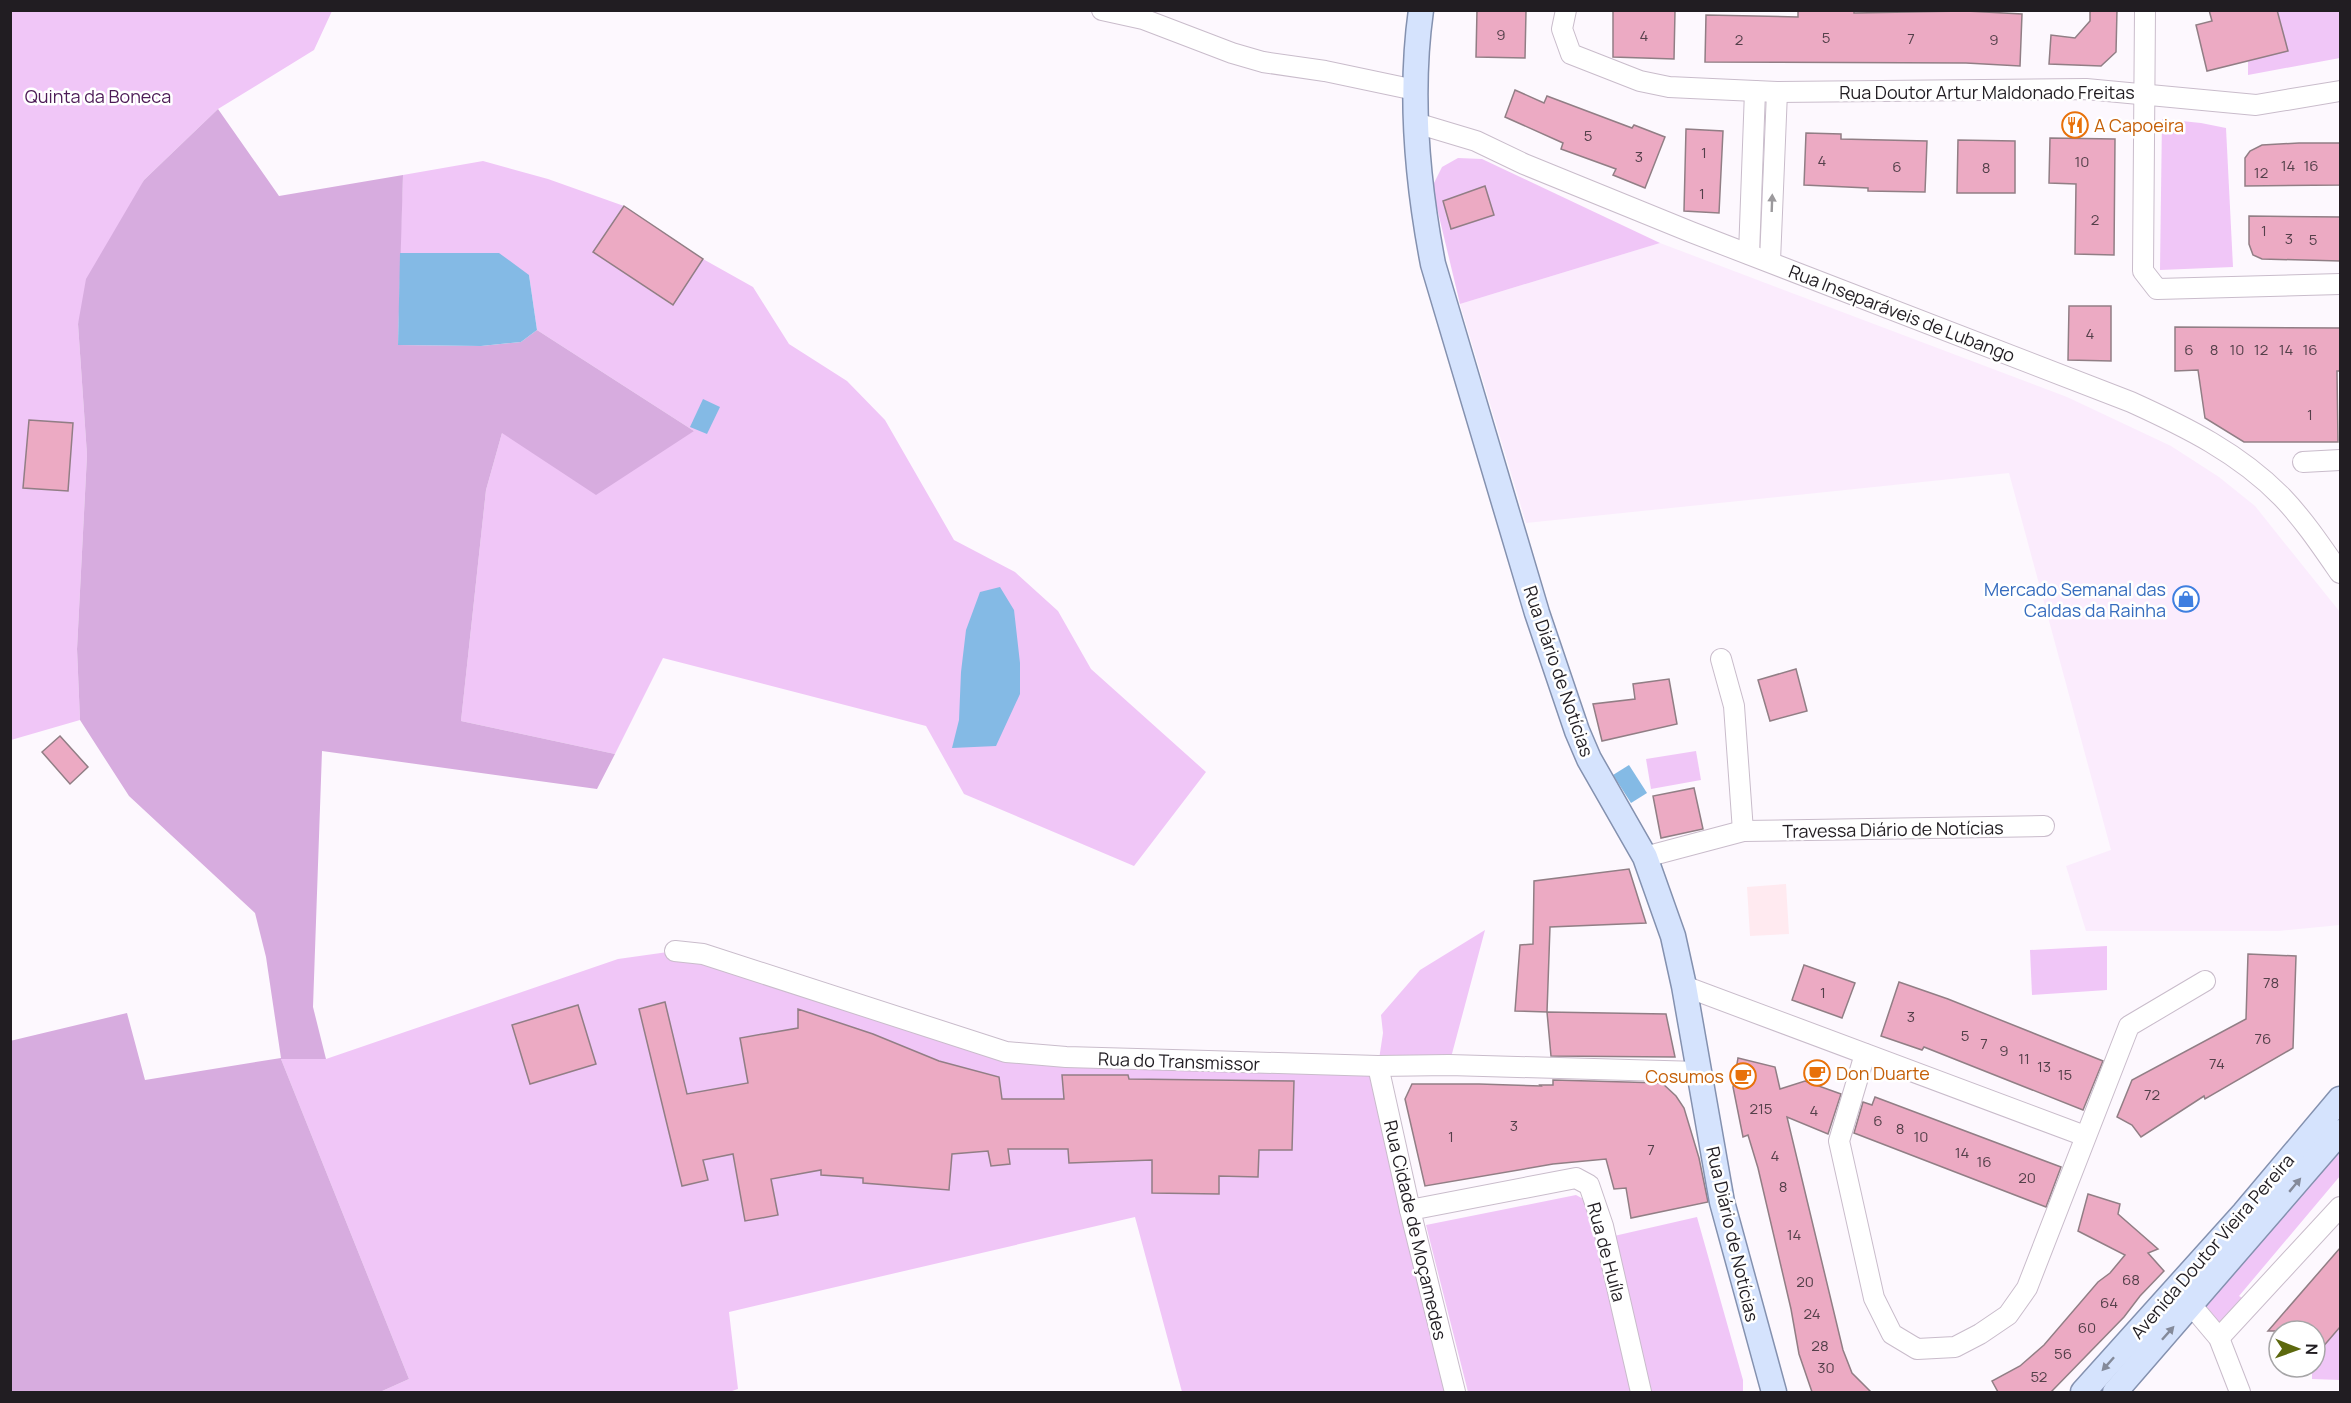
<svg xmlns="http://www.w3.org/2000/svg" width="2351" height="1403" font-family="Manrope,sans-serif">
<style>
.built{fill:#fbecfd}
.industrial{fill:#ffeaf0}
.green{fill:#f0c6f7}
.forest{fill:#d7acdf}
.water{fill:#84bae5}
.building{fill:#ecaac3;stroke:#917e85;stroke-width:1.5}
.lines{fill:none;stroke-linecap:round;stroke-linejoin:round}
.minor-casing{stroke:#c9bccb;stroke-width:22}
.major-casing{stroke:#8491af;stroke-width:27}
.minor{stroke:#fff;stroke-width:20}
.major{stroke:#d5e3fd;stroke-width:24}
.oneway{fill:#9b999c}
.oneway2{fill:#848a9a}
.labels{text-anchor:middle;dominant-baseline:central;stroke-width:5;stroke-linejoin:round;paint-order:stroke}
.number-label{font-size:15px;fill:#54404a}
.street-label{font-size:18px;fill:#211d22;stroke:#fff}
.park-label{font-size:18px;fill:#4d1b57;stroke:#fff}
.food-label{font-size:18px;fill:#c56008;stroke:#fff;text-anchor:start}
.shop-label{font-size:18px;fill:#366cbe;stroke:#fff;text-anchor:end}
</style>
<rect width="100%" height="100%" fill="#fdf8fe"/>
<polygon class="built" points="1660,243 2067,397 2171,446 2219,477 2255,506 2340,612 2340,925 2279,931 2086,931 2066,866 2111,850 2009,473 1526,523 1460,304"/>
<polygon class="industrial" points="1786,884 1789,934 1750,936 1747,887"/>
<g class="green">
<polygon points="11,11 332,11 314,50 218,109 144,180 78,324 87,455 77,649 80,720 11,740"/>
<polygon points="2231,11 2340,11 2340,58 2248,75 2248,60"/>
<polygon points="2162,119 2201,123 2226,128 2233,267 2160,270"/>
<polygon points="1458,158 1482,159 1660,243 1460,304 1432,187 1442,167"/>
<polygon points="483,161 548,179 624,206 593,252 672,305 703,259 753,287 789,344 847,381 885,420 954,540 1015,572 1058,611 1091,669 1206,772 1134,866 964,794 926,726 663,658 615,754 461,721 486,490 502,433 694,431 537,330 529,275 400,253 403,175"/>
<polygon points="1696,751 1701,780 1651,789 1646,759"/>
<polygon points="1485,930 1449,1065 1378,1066 1455,1392 1182,1392 1135,1217 729,1312 738,1389 729,1392 380,1392 409,1379 281,1059 326,1059 618,959 675,951 1006,1052 1378,1066 1383,1033 1381,1015 1420,970"/>
<polygon points="2107,946 2107,990 2032,995 2030,950"/>
<polygon points="2340,1147 2340,1176 2239,1296 2247,1301 2222,1329 2200,1310"/>
<polygon points="1576,1195 1589,1202 1601,1239 1697,1217 1743,1380 1743,1392 1468,1392 1426,1225"/>
<polygon points="2340,1327 2340,1380 2312,1379 2312,1367 2315,1367 2315,1356"/>
</g>
<polygon class="forest" points="218,109 279,196 403,175 398,345 481,346 521,342 537,330 694,431 596,495 502,433 486,490 461,721 615,754 597,789 322,751 313,1007 326,1059 281,1059 409,1379 380,1392 11,1392 10,1041 127,1013 145,1080 281,1058 266,957 255,913 129,796 80,720 77,649 87,455 78,324 86,279 144,180"/>
<g class="water">
<polygon points="400,253 499,253 529,275 537,330 521,342 481,346 398,345"/>
<polygon points="703,399 720,407 707,434 690,427"/>
<polygon points="1000,587 1014,610 1020,663 1020,694 996,746 952,748 959,720 961,672 966,630 980,592"/>
<polygon points="1629,765 1647,793 1631,803 1613,775"/>
</g>
<g class="building">
<polygon points="1477,10 1526,11 1525,58 1476,57"/>
<polygon points="1798,10 1854,10 1854,13 1966,11 2022,14 2020,66 1966,63 1705,62 1706,15 1798,17"/>
<polygon points="2090,10 2117,10 2116,52 2101,66 2049,64 2051,35 2075,38 2090,21"/>
<polygon points="2209,10 2277,10 2288,51 2207,71 2196,25 2212,21"/>
<polygon points="1613,11 1675,11 1674,59 1613,57"/>
<polygon points="1515,90 1544,103 1547,96 1632,128 1634,125 1665,137 1645,188 1613,175 1616,169 1561,149 1563,143 1505,117"/>
<polygon points="1686,129 1723,131 1719,213 1684,211"/>
<polygon points="1806,133 1841,134 1841,139 1927,141 1925,192 1868,191 1868,188 1804,185"/>
<polygon points="2050,138 2115,139 2114,255 2075,254 2076,184 2049,183"/>
<polygon points="1958,140 2015,141 2015,193 1957,193"/>
<polygon points="2299,143 2340,143 2340,185 2245,186 2245,158 2250,151 2262,145"/>
<polygon points="1485,186 1494,215 1451,229 1443,201"/>
<polygon points="624,206 703,259 673,305 593,252"/>
<polygon points="2249,216 2340,217 2340,261 2262,259 2253,255 2249,244"/>
<polygon points="2069,306 2111,306 2111,361 2068,360"/>
<polygon points="2175,327 2340,328 2340,371 2337,371 2338,442 2244,442 2205,418 2198,370 2175,371"/>
<polygon points="29,420 73,423 68,491 23,488"/>
<polygon points="1796,669 1807,711 1770,721 1758,680"/>
<polygon points="1669,679 1677,724 1602,741 1593,704 1635,699 1633,684"/>
<polygon points="60,736 88,767 70,784 42,752"/>
<polygon points="1694,788 1703,829 1661,838 1653,796"/>
<polygon points="1629,869 1646,923 1550,927 1547,1012 1515,1011 1520,945 1533,944 1534,881"/>
<polygon points="2248,954 2296,956 2293,1048 2205,1099 2204,1096 2141,1137 2132,1125 2117,1117 2132,1080 2246,1019"/>
<polygon points="1804,965 1855,983 1842,1018 1792,1000"/>
<polygon points="1899,982 1948,999 2103,1061 2083,1110 1924,1047 1922,1050 1881,1036"/>
<polygon points="665,1002 687,1094 748,1083 740,1038 798,1028 798,1009 873,1034 939,1061 999,1077 1002,1099 1064,1099 1062,1075 1128,1075 1129,1079 1294,1081 1292,1150 1259,1150 1258,1177 1219,1176 1219,1194 1152,1193 1152,1160 1069,1163 1068,1149 1008,1149 1010,1164 991,1166 988,1151 952,1154 949,1190 863,1183 863,1178 821,1175 821,1170 771,1179 778,1215 745,1221 733,1154 703,1160 708,1180 682,1186 639,1009"/>
<polygon points="578,1005 596,1064 530,1084 512,1025"/>
<polygon points="1547,1012 1666,1014 1675,1057 1551,1056"/>
<polygon points="1738,1058 1775,1067 1780,1089 1805,1081 1841,1094 1828,1134 1787,1117 1843,1350 1852,1373 1871,1392 1812,1392 1799,1354 1791,1309 1758,1168 1748,1135 1743,1137 1733,1087"/>
<polygon points="1553,1080 1662,1083 1676,1096 1684,1108 1699,1158 1708,1202 1631,1218 1626,1188 1614,1189 1606,1159 1553,1164 1425,1186 1405,1099 1412,1084 1479,1084 1541,1086 1540,1085 1553,1085"/>
<polygon points="1875,1097 2061,1167 2046,1207 1854,1133 1863,1102 1872,1105"/>
<polygon points="2088,1194 2120,1204 2118,1214 2158,1249 2148,1253 2164,1271 2140,1296 2124,1317 2051,1392 1998,1392 1992,1381 2020,1366 2044,1345 2098,1282 2110,1273 2125,1255 2078,1231"/>
<polygon points="2340,1248 2340,1327 2315,1356 2315,1331 2268,1331"/>
</g>
<g class="lines">
<g class="minor-casing">
<g id="minor">
<polyline points="1102,10 1143,19 1232,53 1263,62 1325,71 1415,90"/>
<polyline points="1566,10 1562,29 1571,54 1640,81 1669,87 1777,92 2086,89 2256,105 2340,91"/>
<polyline points="2145,10 2143,271 2157,289 2340,284"/>
<path d="M1416,123l60,18 48,23 167,68 440,170c55,25 108,51 151,95 22,23 40,50 58,76"/>
<polyline points="1749,254 1755,91"/>
<polyline points="1770,261 1777,92"/>
<polyline points="2303,462 2340,460"/>
<polyline points="1721,659 1734,706 1743,831"/>
<polyline points="1645,857 1743,831 2044,826"/>
<polyline points="675,951 703,954 1006,1052 1066,1057 1208,1061 1378,1066 1449,1065 1699,1072"/>
<polyline points="1684,986 2085,1136"/>
<polyline points="1865,1054 1839,1141 1874,1298 1892,1334 1917,1349 1955,1347 1980,1334 2008,1315 2027,1288 2129,1026 2205,981"/>
<polyline points="1378,1066 1410,1210 1455,1392"/>
<polyline points="1410,1210 1576,1178 1589,1185 1603,1226 1641,1392"/>
<polyline points="2192,1306 2219,1338 2240,1392"/>
<polyline points="2219,1338 2340,1207"/>
</g>
</g>
<g class="major-casing">
<g id="major">
<path d="M1421,10c-12,85 -4,171 12,254l104,349 40,118 12,28 56,98 28,79 11,50 38,216 52,190"/>
<polyline points="2083,1392 2244,1213 2340,1099"/>
<polyline points="2115,1392 2340,1132"/>
</g>
</g>
<use href="#minor" class="minor"/>
<use href="#major" class="major"/>
</g>
<defs><path id="oneway-solid" d="M-6-.8H1V-3.2L6.5 0L1 3.2V.8H-6Z" transform="scale(1.5)"/></defs>
<use class="oneway" href="#oneway-solid" transform="translate(1772 203) rotate(-88)"/>
<g class="oneway2">
<use href="#oneway-solid" transform="translate(2295 1185) rotate(-50)"/>
<use href="#oneway-solid" transform="translate(2168 1333) rotate(-48)"/>
<use href="#oneway-solid" transform="translate(2108 1364) rotate(132)"/>
</g>
<defs>
<g id="restaurant-ring" transform="scale(1.35)"><circle r="9.5" fill="#fff" stroke="#e8710a" stroke-width="1.5"/><path d="M-5-6h1v4h1v-4h1v4h1v-4h1v5L-1.5 .5V6h-2V.5L-5-1ZM5-6V6H3V1.5H1.5Q1.5-4 5-6Z" fill="#e8710a"/></g>
<g id="shop-ring" transform="scale(1.35)"><circle r="9.5" fill="#fff" stroke="#3f7fe0" stroke-width="1.5"/><path d="M-5-2.5h2.3a2.7 3.5 0 0 1 5.4 0H5L5.5 6h-11ZM-1.5-2.5h3a1.5 2.3 0 0 0-3 0Z" fill="#3f7fe0"/></g>
<g id="cafe-ring" transform="scale(1.35)"><circle r="9.5" fill="#fff" stroke="#e8710a" stroke-width="1.5"/><path d="M-5.5-4.5H6V0H3Q3 3.5 0 3.5H-2.5Q-5.5 3.5-5.5 0ZM3-3.2v2h1.7v-2ZM-6 4.5H4V6H-6Z" fill="#e8710a"/></g>
</defs>
<g fill-rule="evenodd">
<use href="#restaurant-ring" x="2075" y="125"/>
<use href="#shop-ring" x="2186" y="599"/>
<use href="#cafe-ring" x="1817" y="1073"/>
<use href="#cafe-ring" x="1743" y="1076"/>
</g>
<g class="labels">
<g class="number-label">
<text x="1501" y="34">9</text>
<text x="1644" y="35">4</text>
<text x="1826" y="37">5</text>
<text x="1911" y="38">7</text>
<text x="1739" y="39">2</text>
<text x="1994" y="39">9</text>
<text x="1588" y="135">5</text>
<text x="1704" y="152">1</text>
<text x="1639" y="156">3</text>
<text x="1822" y="160">4</text>
<text x="2082" y="161">10</text>
<text x="2288" y="165">14</text>
<text x="2311" y="165">16</text>
<text x="1897" y="166">6</text>
<text x="1986" y="167">8</text>
<text x="2261" y="172">12</text>
<text x="1702" y="193">1</text>
<text x="2095" y="219">2</text>
<text x="2264" y="230">1</text>
<text x="2289" y="238">3</text>
<text x="2313" y="239">5</text>
<text x="2090" y="333">4</text>
<text x="2189" y="349">6</text>
<text x="2214" y="349">8</text>
<text x="2237" y="349">10</text>
<text x="2261" y="349">12</text>
<text x="2286" y="349">14</text>
<text x="2310" y="349">16</text>
<text x="2310" y="414">1</text>
<text x="2271" y="982">78</text>
<text x="1823" y="992">1</text>
<text x="1911" y="1016">3</text>
<text x="1965" y="1035">5</text>
<text x="2263" y="1038">76</text>
<text x="1984" y="1043">7</text>
<text x="2004" y="1050">9</text>
<text x="2024" y="1058">11</text>
<text x="2217" y="1063">74</text>
<text x="2044" y="1066">13</text>
<text x="2065" y="1074">15</text>
<text x="2152" y="1094">72</text>
<text x="1761" y="1108">215</text>
<text x="1814" y="1110">4</text>
<text x="1878" y="1120">6</text>
<text x="1514" y="1125">3</text>
<text x="1900" y="1128">8</text>
<text x="1451" y="1136">1</text>
<text x="1921" y="1136">10</text>
<text x="1651" y="1149">7</text>
<text x="1962" y="1152">14</text>
<text x="1775" y="1155">4</text>
<text x="1984" y="1161">16</text>
<text x="2027" y="1177">20</text>
<text x="1783" y="1186">8</text>
<text x="1794" y="1234">14</text>
<text x="2131" y="1279">68</text>
<text x="1805" y="1281">20</text>
<text x="2109" y="1302">64</text>
<text x="1812" y="1313">24</text>
<text x="2087" y="1327">60</text>
<text x="1820" y="1345">28</text>
<text x="2063" y="1353">56</text>
<text x="1826" y="1367">30</text>
<text x="2039" y="1376">52</text>
</g>
<g class="street-label">
<text x="1987" y="92">Rua Doutor Artur Maldonado Freitas</text>
<text transform="translate(1902 313) rotate(21)">Rua Inseparáveis de Lubango</text>
<text transform="translate(1559 671) rotate(71)">Rua Diário de Notícias</text>
<text transform="translate(1893 829) rotate(-1)">Travessa Diário de Notícias</text>
<text transform="translate(1179 1061) rotate(2)">Rua do Transmissor</text>
<text transform="translate(1416 1230) rotate(77)">Rua Cidade de Moçamedes</text>
<text transform="translate(1733 1234) rotate(77)">Rua Diário de Notícias</text>
<text transform="translate(2212 1246) rotate(-49)">Avenida Doutor Vieira Pereira</text>
<text transform="translate(1607 1252) rotate(75)">Rua de Huíla</text>
</g>
<g class="park-label">
<text x="98" y="96">Quinta da Boneca</text>
</g>
<g class="food-label">
<text x="2094" y="125">A Capoeira</text>
<text x="1836" y="1073">Don Duarte</text>
<text x="1724" y="1076" text-anchor="end">Cosumos</text>
</g>
<g class="shop-label">
<text x="2166" y="589">Mercado Semanal das<tspan x="2166" dy="21">Caldas da Rainha</tspan></text>
</g>
</g>
<rect width="2351" height="1403" fill="none" stroke="#211d22" stroke-width="24"/>
<g transform="translate(2297 1349) rotate(91)"><circle r="28" fill="#ffffff" stroke="#a6a5a7" stroke-width="1.5"/>
<path d="M0-4.5L10 22L0 15L-10 22Z" fill="#5c680e"/>
<text y="-9" font-size="16" font-weight="bold" text-anchor="middle" fill="#211d22">N</text>
</g>
</svg>
